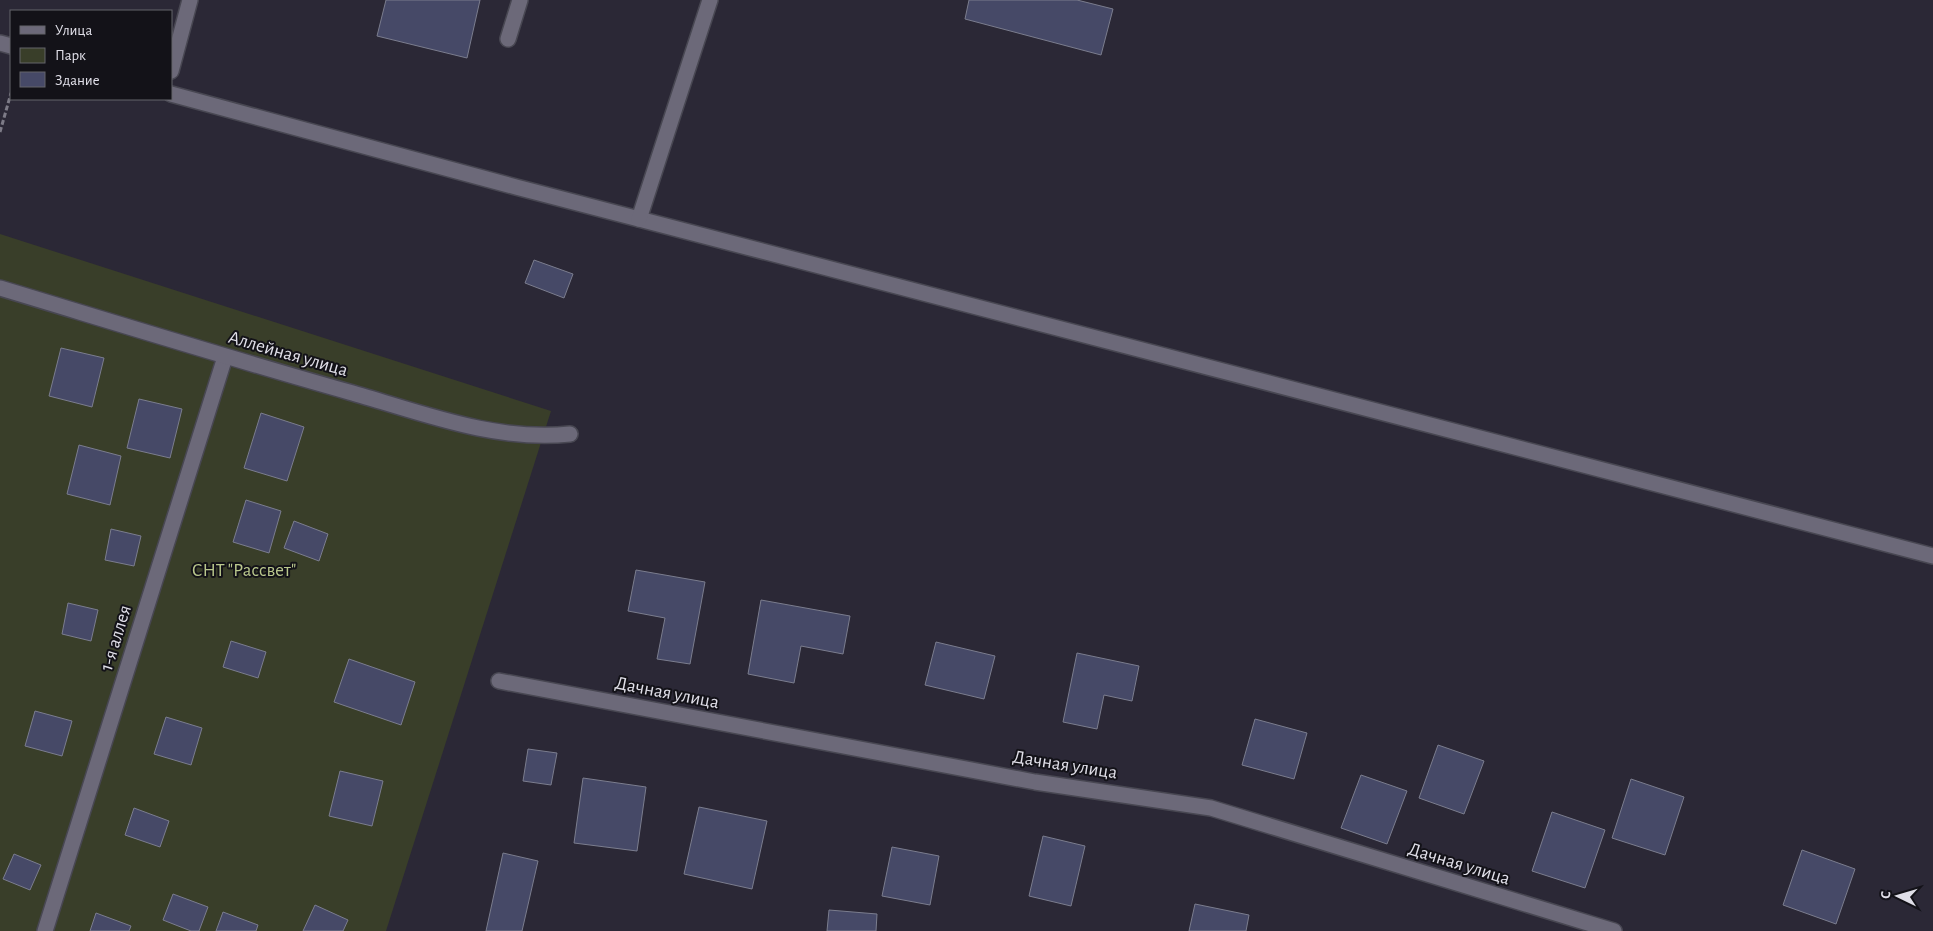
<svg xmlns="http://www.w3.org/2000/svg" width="1933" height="931" font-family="'Alegreya Sans',sans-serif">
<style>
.green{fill:#393e29}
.building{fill:#464967;stroke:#7b7d8e}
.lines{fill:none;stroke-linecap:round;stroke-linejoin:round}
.lane-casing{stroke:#484752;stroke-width:18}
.street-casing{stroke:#484752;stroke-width:18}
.secondary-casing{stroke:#484752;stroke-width:18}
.path{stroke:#7d7b87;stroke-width:3;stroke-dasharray:5 2.5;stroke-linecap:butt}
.lane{stroke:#6c6979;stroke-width:15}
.street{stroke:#6c6979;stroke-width:15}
.secondary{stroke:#6c6979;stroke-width:15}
.labels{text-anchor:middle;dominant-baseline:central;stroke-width:4;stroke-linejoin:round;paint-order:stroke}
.street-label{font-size:19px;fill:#e0dfe8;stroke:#131218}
.park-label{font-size:19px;fill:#bac88d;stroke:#131218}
</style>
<rect width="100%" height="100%" fill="#2b2836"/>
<polygon class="green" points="0,234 551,411 386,931 0,931"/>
<g class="building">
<polygon points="386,0 480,0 467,58 377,36"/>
<polygon points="969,0 1077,0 1113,9 1101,55 965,19"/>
<polygon points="534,260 573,274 564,298 525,283"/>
<polygon points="61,348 104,358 92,407 49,396"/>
<polygon points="139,399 182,409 170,458 127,448"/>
<polygon points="261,413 304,427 287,481 244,468"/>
<polygon points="79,445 121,456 110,505 67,494"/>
<polygon points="246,500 281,511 269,553 233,542"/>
<polygon points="294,521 328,534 319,561 284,548"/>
<polygon points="111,529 141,536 134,566 105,560"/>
<polygon points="636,570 705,582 690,664 657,659 665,618 628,611"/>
<polygon points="761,600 850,616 843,654 801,646 794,683 748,674"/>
<polygon points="68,603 98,610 91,641 62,634"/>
<polygon points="231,641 266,652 258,678 223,667"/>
<polygon points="936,642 995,656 984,699 925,685"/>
<polygon points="1077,653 1139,666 1132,701 1104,695 1097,729 1063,722"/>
<polygon points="349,659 415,682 401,725 334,702"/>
<polygon points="35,711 72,721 62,756 25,746"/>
<polygon points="166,717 202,728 191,765 154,754"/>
<polygon points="1255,719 1307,733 1294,779 1242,765"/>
<polygon points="1438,745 1484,761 1464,814 1419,798"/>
<polygon points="528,749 557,753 551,785 523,781"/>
<polygon points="340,771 383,781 372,826 329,816"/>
<polygon points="1361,775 1407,791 1387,844 1341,828"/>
<polygon points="583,778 646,787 637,851 574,843"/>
<polygon points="1631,779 1684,797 1665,855 1612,838"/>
<polygon points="699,807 767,821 752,889 684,874"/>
<polygon points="134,808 169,821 160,847 125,835"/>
<polygon points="1552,812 1605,830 1585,888 1532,871"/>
<polygon points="1043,836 1085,846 1071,906 1029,896"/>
<polygon points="892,847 939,856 930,905 882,896"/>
<polygon points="1802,850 1855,869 1836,924 1783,905"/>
<polygon points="503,853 538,861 522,931 486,931"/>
<polygon points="14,854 41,865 30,890 3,879"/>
<polygon points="173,894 208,907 199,931 191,931 163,920"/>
<polygon points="1195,904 1249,915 1246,931 1189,931"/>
<polygon points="315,905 348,920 343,931 303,931"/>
<polygon points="829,910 877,914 876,931 827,931"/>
<polygon points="223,912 258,925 256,931 216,931"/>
<polygon points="96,913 131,926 129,931 90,931"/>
</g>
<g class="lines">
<g class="lane-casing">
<g id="lane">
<polyline points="508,39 520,0"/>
<polyline points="171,71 190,0"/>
<polyline points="45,931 225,357"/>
</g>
</g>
<g class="street-casing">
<g id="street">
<path d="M0,288c116,35 232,71 349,104 71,20 145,50 221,42"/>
<polyline points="499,681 1035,782 1211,808 1614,931"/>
</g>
</g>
<g class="secondary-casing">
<g id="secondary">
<polyline points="0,43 11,46"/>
<polyline points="171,94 516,187 1933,556"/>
<polyline points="639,219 710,0"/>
</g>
</g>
<polyline class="path" points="0,132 11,93"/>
<use href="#lane" class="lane"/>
<use href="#street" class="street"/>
<use href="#secondary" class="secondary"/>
</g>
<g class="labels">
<g class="street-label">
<text transform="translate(288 354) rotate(16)">Аллейная улица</text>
<text transform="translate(116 638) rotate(-73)">1-я аллея</text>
<text transform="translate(667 693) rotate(11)">Дачная улица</text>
<text transform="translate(1065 765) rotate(9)">Дачная улица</text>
<text transform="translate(1459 864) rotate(17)">Дачная улица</text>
</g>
<g class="park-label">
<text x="244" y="570">СНТ "Рассвет"</text>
</g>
</g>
<rect x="10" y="10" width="162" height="90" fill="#131218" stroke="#65646b"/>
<rect x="20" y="26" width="25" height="8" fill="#6c6979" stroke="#65646b"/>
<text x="55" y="35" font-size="15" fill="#e0dfe8">Улица</text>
<rect x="20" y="48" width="25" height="15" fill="#393e29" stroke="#65646b"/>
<text x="55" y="60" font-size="15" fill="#e0dfe8">Парк</text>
<rect x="20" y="72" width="25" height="15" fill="#464967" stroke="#65646b"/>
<text x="55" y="85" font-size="15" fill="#e0dfe8">Здание</text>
<g transform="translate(1898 896) rotate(275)" stroke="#131218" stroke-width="4" paint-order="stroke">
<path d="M0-4L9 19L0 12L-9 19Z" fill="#e0dfe8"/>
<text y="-8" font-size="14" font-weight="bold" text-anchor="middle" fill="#e0dfe8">С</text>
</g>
</svg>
